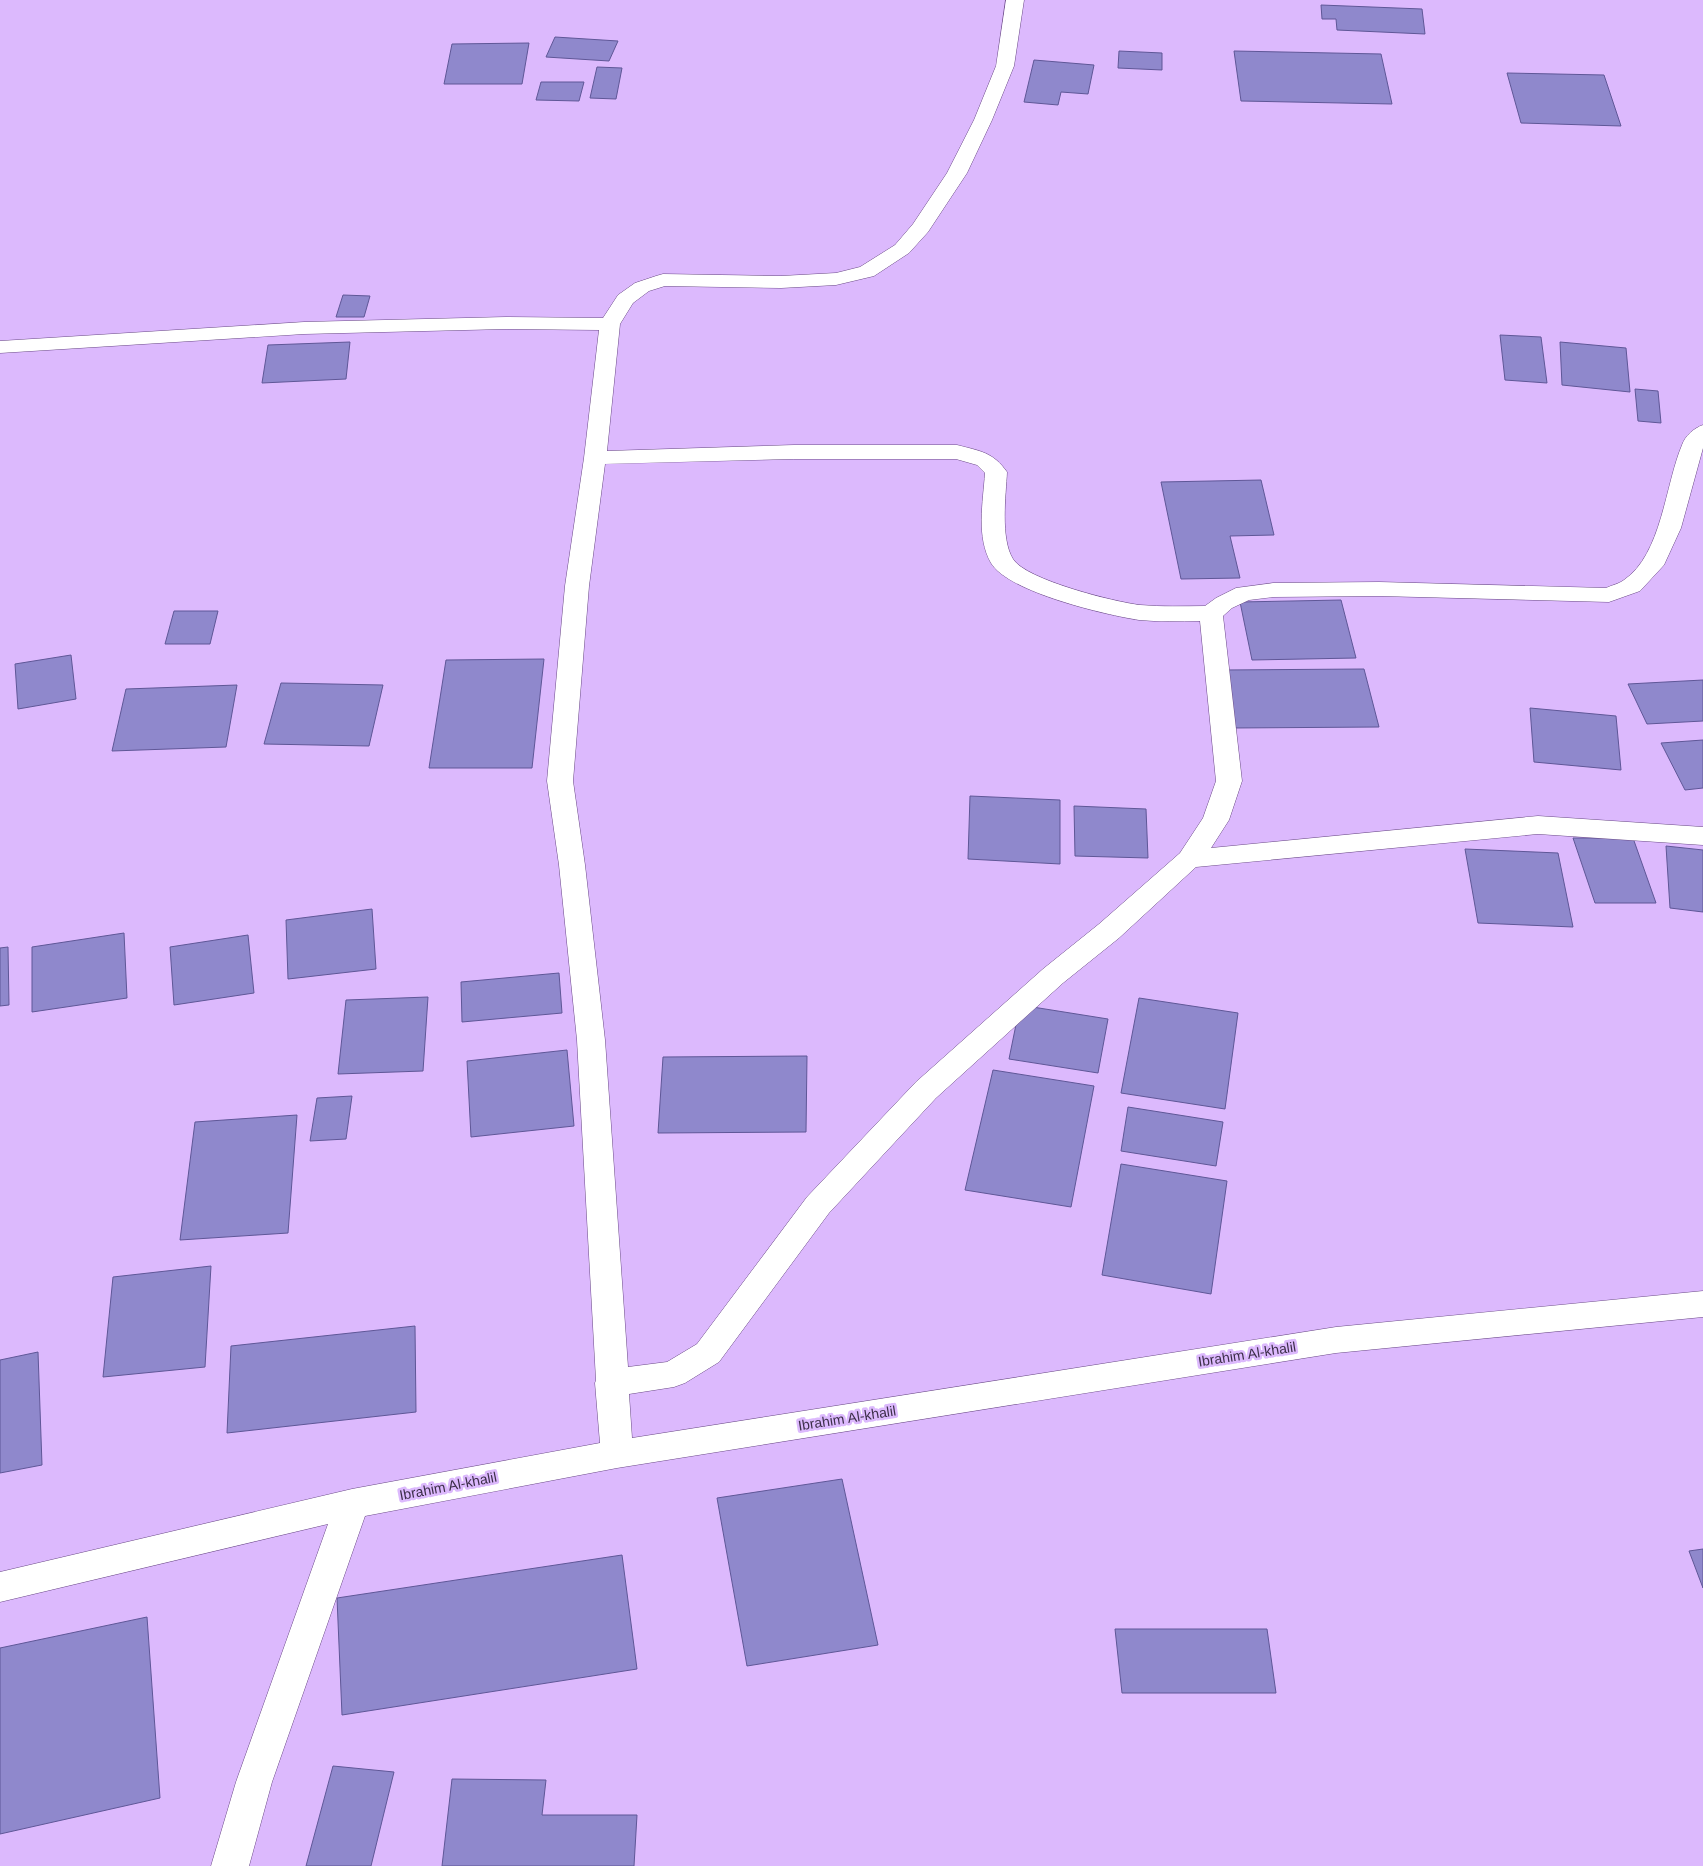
<svg xmlns="http://www.w3.org/2000/svg" width="1703" height="1866" font-family="Arial,sans-serif">
<style>
.building{fill:#8f88cc;stroke:#5f5797}
.lines{fill:none;stroke-linecap:round;stroke-linejoin:round}
.minor-casing{stroke:#6a4a86;stroke-width:1}
.minor{fill:#fff;fill-rule:evenodd}
.labels{text-anchor:middle;dominant-baseline:central;stroke-width:5;stroke-linejoin:round;paint-order:stroke}
.street-label{font-size:14px;fill:#3c2e49;stroke:#dcb9fd}
</style>
<rect width="100%" height="100%" fill="#dcb9fd"/>
<g class="building">
<polygon points="1321,5 1422,9 1425,34 1337,30 1336,19 1322,19"/>
<polygon points="555,37 618,41 609,61 546,57"/>
<polygon points="529,43 522,84 444,84 452,44"/>
<polygon points="1119,51 1162,53 1162,70 1118,68"/>
<polygon points="1234,51 1381,54 1392,104 1241,101"/>
<polygon points="1034,60 1094,65 1088,94 1061,92 1058,105 1024,102"/>
<polygon points="597,67 622,68 616,99 590,98"/>
<polygon points="1507,73 1604,75 1621,126 1521,123"/>
<polygon points="541,82 584,82 579,101 536,100"/>
<polygon points="343,295 370,296 364,317 336,317"/>
<polygon points="1500,335 1541,337 1547,383 1505,380"/>
<polygon points="350,342 346,379 262,383 268,345"/>
<polygon points="1560,342 1626,348 1630,392 1562,385"/>
<polygon points="1635,389 1658,391 1661,423 1638,421"/>
<polygon points="1261,480 1274,535 1230,536 1240,578 1181,579 1161,482"/>
<polygon points="1341,600 1356,658 1252,660 1240,602"/>
<polygon points="174,611 218,611 210,644 165,644"/>
<polygon points="71,655 76,699 18,709 15,664"/>
<polygon points="544,659 532,768 429,768 446,660"/>
<polygon points="1364,669 1379,727 1233,728 1222,670"/>
<polygon points="1703,680 1703,721 1647,724 1628,684"/>
<polygon points="281,683 383,685 369,746 264,744"/>
<polygon points="237,685 226,747 112,751 126,689"/>
<polygon points="1530,708 1616,716 1621,770 1534,762"/>
<polygon points="1703,740 1703,788 1685,790 1661,743"/>
<polygon points="970,796 1060,800 1060,864 968,859"/>
<polygon points="1074,806 1146,809 1148,858 1075,856"/>
<polygon points="1573,838 1633,838 1656,903 1595,903"/>
<polygon points="1666,846 1703,850 1703,912 1670,908"/>
<polygon points="1465,849 1558,853 1573,927 1478,923"/>
<polygon points="372,909 376,969 288,979 286,920"/>
<polygon points="124,933 127,998 32,1012 32,947"/>
<polygon points="248,935 254,993 174,1005 170,947"/>
<polygon points="8,947 9,1005 0,1006 0,948"/>
<polygon points="559,973 562,1013 462,1022 461,982"/>
<polygon points="428,997 423,1071 338,1074 346,1000"/>
<polygon points="1139,998 1238,1013 1225,1109 1121,1093"/>
<polygon points="1020,1005 1108,1019 1098,1073 1009,1059"/>
<polygon points="567,1050 574,1126 471,1137 467,1061"/>
<polygon points="807,1056 806,1132 658,1133 663,1057"/>
<polygon points="993,1070 1094,1086 1071,1207 965,1190"/>
<polygon points="352,1096 346,1139 310,1141 317,1098"/>
<polygon points="1128,1107 1223,1122 1216,1166 1121,1151"/>
<polygon points="297,1115 288,1233 180,1240 195,1122"/>
<polygon points="1121,1164 1227,1181 1211,1294 1102,1275"/>
<polygon points="211,1266 205,1367 103,1377 113,1277"/>
<polygon points="415,1326 416,1412 227,1433 231,1346"/>
<polygon points="38,1352 42,1465 0,1473 0,1360"/>
<polygon points="842,1479 878,1645 747,1666 717,1498"/>
<polygon points="1703,1549 1703,1588 1689,1551"/>
<polygon points="622,1555 637,1669 342,1715 337,1598"/>
<polygon points="147,1617 160,1798 0,1834 0,1648"/>
<polygon points="1115,1629 1267,1629 1276,1693 1122,1693"/>
<polygon points="333,1766 394,1772 371,1866 306,1866"/>
<polygon points="452,1779 546,1780 542,1815 637,1815 634,1866 442,1866"/>
</g>
<g class="lines">
<g class="minor-casing">
<path id="minor" d="M1006,0h18l-10,66 -22,54 -25,53 -39,59 -19,21 -35,23 -38,9 -55,3 -116,-2 -16,5 -16,12 -13,21 -13,127 187,-6h163c23,6 36,7 50,27 -1,23 -7,66 6,87 13,21 102,43 127,46 22,2 44,1 65,1l11,-8 20,-10 37,-5 106,-1 227,6c6,-3 13,-4 18,-8 38,-26 41,-95 58,-135 3,-9 12,-17 21,-20v23l-22,80 -17,37 -24,26 -31,11 -230,-6 -106,1 -24,3 -17,8 -9,8 19,165 -13,39 -18,28 327,-32 165,11v18l-165,-11 -342,33 -77,71 -56,45 -127,115 -107,115 -110,149 -34,21 -11,4 -45,7 3,44 704,-111 367,-36v26l-367,36 -719,115 -252,48 -93,266 -23,84h-38l25,-84 92,-258 -328,78v-30l352,-83 248,-46 -5,-60 1,-3 -19,-340 -18,-175 -12,-84 18,-195 19,-128 15,-128 -93,-1 -202,5 -304,19v-12l304,-19 202,-5 97,1 15,-23 17,-12 21,-7 7,-2 118,2 55,-3 24,-6 35,-22 18,-21 34,-51 27,-53 22,-54zM794,459h162l21,6 8,8c-2,29 -9,64 6,90 17,29 115,52 148,57 20,2 40,1 61,1l16,160 -13,37 -23,35 -81,71 -56,45 -127,113 -109,115 -110,147 -30,18 -39,5 -23,-327 -20,-175 -12,-84 16,-195 16,-122z"/>
</g>
<use href="#minor" class="minor"/>
</g>
<g class="labels">
<g class="street-label">
<text transform="translate(1247 1354) rotate(-9)">Ibrahim Al-khalil</text>
<text transform="translate(847 1418) rotate(-9)">Ibrahim Al-khalil</text>
<text transform="translate(448 1486) rotate(-11)">Ibrahim Al-khalil</text>
</g>
</g>
</svg>
